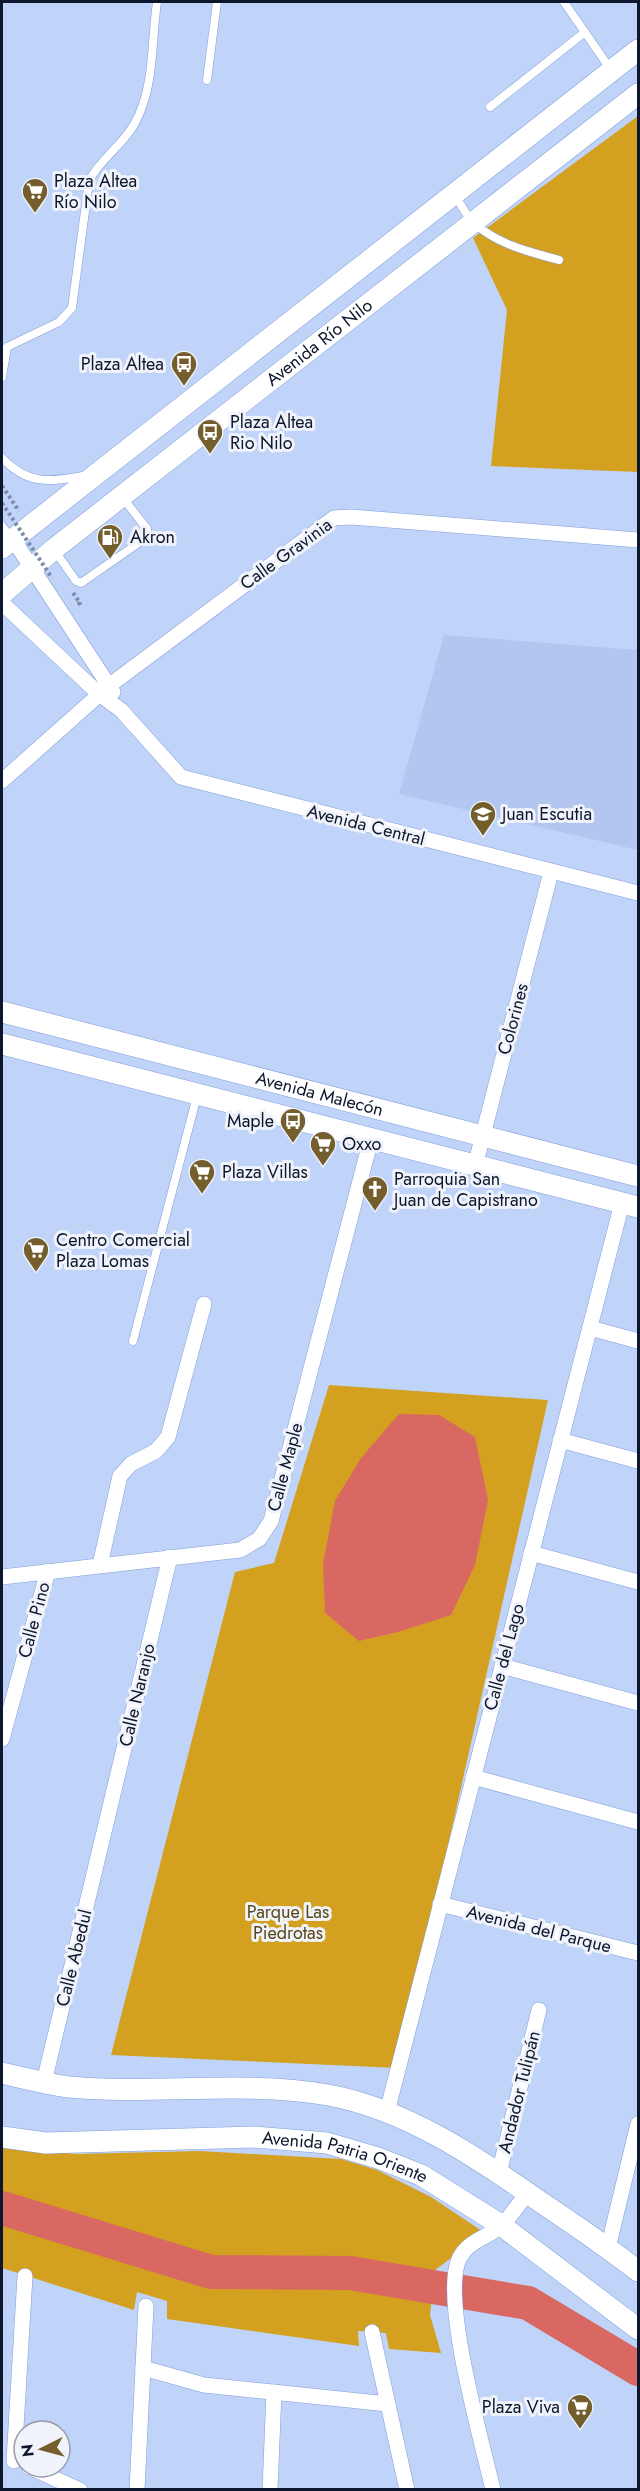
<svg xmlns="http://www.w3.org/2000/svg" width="640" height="2491" font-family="Jost,sans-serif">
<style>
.built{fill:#b2c6ef}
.green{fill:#d3a01f}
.water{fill:#d96762}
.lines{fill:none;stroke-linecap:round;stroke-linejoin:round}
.river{stroke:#d96762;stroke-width:34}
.lane-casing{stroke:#829fdb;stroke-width:9}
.street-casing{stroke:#829fdb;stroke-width:16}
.secondary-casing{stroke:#829fdb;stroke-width:22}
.path{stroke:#7c8bab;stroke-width:4;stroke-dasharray:3 3;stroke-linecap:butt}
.lane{stroke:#fff;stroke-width:8}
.street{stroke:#fff;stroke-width:15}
.secondary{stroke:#fff;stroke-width:21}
.path-bridge{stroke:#7c8bab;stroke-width:4;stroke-dasharray:3 3;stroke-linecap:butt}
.labels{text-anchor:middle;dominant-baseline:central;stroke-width:6;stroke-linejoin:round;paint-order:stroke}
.poi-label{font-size:18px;fill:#0c162c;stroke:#f0f3fa;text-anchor:start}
.street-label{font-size:18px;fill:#0c162c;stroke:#f0f3fa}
.park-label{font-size:18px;fill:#5a4515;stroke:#f0f3fa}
</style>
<rect width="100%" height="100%" fill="#c0d3f8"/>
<polygon class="built" points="444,635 638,650 638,850 399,794"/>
<g class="green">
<polygon points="638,116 638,472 491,466 507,310 473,238"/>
<polygon points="329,1385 548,1400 398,2068 111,2055 235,1572 274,1563"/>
<polygon points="2,2141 31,2149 75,2154 200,2151 341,2159 377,2170 431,2197 485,2233 435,2270 430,2315 441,2353 389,2349 386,2333 358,2331 359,2346 167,2319 167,2301 137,2292 134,2310 2,2268"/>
</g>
<polygon class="water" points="399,1414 439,1415 475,1437 488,1500 475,1565 451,1615 398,1632 359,1641 325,1613 323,1564 335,1501 361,1458"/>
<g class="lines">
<polyline class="river" points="2,2208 211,2272 350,2273 528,2303 638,2369"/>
<g class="lane-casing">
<g id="lane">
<polyline points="564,2 611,70"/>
<polyline points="207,80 217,2"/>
<polyline points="490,107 585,32"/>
<path d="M455,195c6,9 11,21 19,28 23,21 55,29 85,37"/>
<path d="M7,347l52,-25 13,-14 17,-127c11,-22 34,-36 46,-58 20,-37 16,-80 22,-121"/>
<polyline points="2,377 7,347"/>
<path d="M2,458c26,27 47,24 81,18"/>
<polyline points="2,526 12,538"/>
<polyline points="55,551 76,581 81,583 147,537 147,529 123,498"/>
<polyline points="133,1341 197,1096"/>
</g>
</g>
<g class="street-casing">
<g id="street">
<polyline points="13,539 113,692"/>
<polyline points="2,603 99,694 121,710 181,777 638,893"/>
<polyline points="2,781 110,685 334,518 351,517 638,540"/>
<polyline points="475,1166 551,872"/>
<polyline points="590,1328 638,1341"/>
<polyline points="560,1440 638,1461"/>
<polyline points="531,1553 638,1582"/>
<polyline points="100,1565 120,1476 131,1464 156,1451 168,1437 204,1304"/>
<polyline points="2,1577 240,1550 259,1539 271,1521 371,1139"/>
<polyline points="502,1666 638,1703"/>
<polyline points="2,1739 48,1571"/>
<polyline points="473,1777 638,1822"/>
<polyline points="440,1904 638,1953"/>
<polyline points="44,2082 170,1557"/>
<polyline points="387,2112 622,1203"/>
<polyline points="499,2173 539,2010"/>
<polyline points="608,2248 638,2124"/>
<polyline points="372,2332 407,2490"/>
<polyline points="143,2368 204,2385 388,2404"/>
<polyline points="14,2461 25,2276"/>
<polyline points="29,2467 80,2490"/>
<polyline points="137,2490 146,2306"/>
<polyline points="270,2490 274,2392"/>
<path d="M493,2490c-11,-49 -52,-190 -34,-231 9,-19 29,-21 43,-34 9,-9 17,-22 26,-32"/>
</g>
</g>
<g class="secondary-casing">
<g id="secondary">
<polyline points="2,548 638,50"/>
<path id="s1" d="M2,594l52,-45 584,-455"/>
<path id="s2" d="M2,1012l636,164"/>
<polyline points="2,1044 638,1207"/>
<path d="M2,2073c21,5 44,11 67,14 85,8 173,-7 259,8 78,14 150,63 214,108 33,22 65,44 96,68"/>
<path id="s3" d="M2,2137l44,6 208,-6 73,6 51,15 43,17 80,50 137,104"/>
</g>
</g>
<g class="path">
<polyline points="2,486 19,511"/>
<polyline points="73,593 80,603 76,605"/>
</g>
<use href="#lane" class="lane"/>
<use href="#street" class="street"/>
<use href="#secondary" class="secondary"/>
<polyline class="path-bridge" points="2,503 52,578"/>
</g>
<defs>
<g id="supermarket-pin" transform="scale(1.35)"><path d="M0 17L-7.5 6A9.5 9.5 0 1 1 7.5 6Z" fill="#745e2e" stroke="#f0f3fa"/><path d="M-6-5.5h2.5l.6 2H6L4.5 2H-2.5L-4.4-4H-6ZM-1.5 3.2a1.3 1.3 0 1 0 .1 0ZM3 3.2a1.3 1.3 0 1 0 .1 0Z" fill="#fff"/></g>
<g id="bus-pin" transform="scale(1.35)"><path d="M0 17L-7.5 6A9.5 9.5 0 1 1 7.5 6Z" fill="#745e2e" stroke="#f0f3fa"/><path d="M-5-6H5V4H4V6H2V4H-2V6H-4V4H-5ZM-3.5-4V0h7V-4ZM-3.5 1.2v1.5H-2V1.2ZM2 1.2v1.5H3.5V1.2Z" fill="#fff"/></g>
<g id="fuel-pin" transform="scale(1.35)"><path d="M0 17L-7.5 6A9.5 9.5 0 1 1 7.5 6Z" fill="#745e2e" stroke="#f0f3fa"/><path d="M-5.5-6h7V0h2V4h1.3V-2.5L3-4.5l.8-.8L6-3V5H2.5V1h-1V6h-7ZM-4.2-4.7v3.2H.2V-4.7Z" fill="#fff"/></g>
<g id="school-pin" transform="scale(1.35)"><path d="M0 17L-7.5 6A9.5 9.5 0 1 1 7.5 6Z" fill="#745e2e" stroke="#f0f3fa"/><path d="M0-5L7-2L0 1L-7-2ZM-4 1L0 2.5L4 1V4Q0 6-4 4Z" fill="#fff"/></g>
<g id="church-pin" transform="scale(1.35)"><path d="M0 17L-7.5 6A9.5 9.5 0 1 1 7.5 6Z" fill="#745e2e" stroke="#f0f3fa"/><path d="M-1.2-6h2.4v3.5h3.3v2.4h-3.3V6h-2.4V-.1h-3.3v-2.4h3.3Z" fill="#fff"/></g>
</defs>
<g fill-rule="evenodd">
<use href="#supermarket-pin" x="35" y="191"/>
<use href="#bus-pin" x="184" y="364"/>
<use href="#bus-pin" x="210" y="432"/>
<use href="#fuel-pin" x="110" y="537"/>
<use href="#school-pin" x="483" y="814"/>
<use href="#bus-pin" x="293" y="1121"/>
<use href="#supermarket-pin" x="323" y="1144"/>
<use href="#supermarket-pin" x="202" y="1172"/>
<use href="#church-pin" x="375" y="1189"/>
<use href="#supermarket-pin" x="36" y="1250"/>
<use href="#supermarket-pin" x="580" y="2407"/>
</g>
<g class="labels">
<g class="poi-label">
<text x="54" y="181">Plaza Altea<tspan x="54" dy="21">Río Nilo</tspan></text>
<text x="164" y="364" text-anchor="end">Plaza Altea</text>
<text x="230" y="422">Plaza Altea<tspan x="230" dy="21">Rio Nilo</tspan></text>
<text x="130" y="537">Akron</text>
<text x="502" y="814">Juan Escutia</text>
<text x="274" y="1121" text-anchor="end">Maple</text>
<text x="342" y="1144">Oxxo</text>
<text x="222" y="1172">Plaza Villas</text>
<text x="394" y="1179">Parroquia San<tspan x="394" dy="21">Juan de Capistrano</tspan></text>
<text x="56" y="1240">Centro Comercial<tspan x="56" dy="21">Plaza Lomas</tspan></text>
<text x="560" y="2407" text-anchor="end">Plaza Viva</text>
</g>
<g class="street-label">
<text stroke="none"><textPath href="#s1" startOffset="405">Avenida Río Nilo</textPath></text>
<text transform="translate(286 554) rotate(-36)">Calle Gravinia</text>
<text transform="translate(366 825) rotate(14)">Avenida Central</text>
<text transform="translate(513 1019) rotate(-75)">Colorines</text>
<text stroke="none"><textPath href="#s2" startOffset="328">Avenida Malecón</textPath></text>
<text transform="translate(285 1467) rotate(-75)">Calle Maple</text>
<text transform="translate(34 1620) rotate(-75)">Calle Pino</text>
<text transform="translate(504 1657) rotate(-75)">Calle del Lago</text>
<text transform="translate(137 1695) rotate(-77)">Calle Naranjo</text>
<text transform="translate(539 1929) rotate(14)">Avenida del Parque</text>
<text transform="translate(74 1958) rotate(-76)">Calle Abedul</text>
<text transform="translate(519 2092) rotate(-76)">Andador Tulipán</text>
<text stroke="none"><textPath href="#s3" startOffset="346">Avenida Patria Oriente</textPath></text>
</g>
<g class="park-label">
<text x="288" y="1912">Parque Las<tspan x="288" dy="21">Piedrotas</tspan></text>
</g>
</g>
<rect width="640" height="2491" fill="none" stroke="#0c162c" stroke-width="6"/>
<g transform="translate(42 2449) rotate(264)"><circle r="28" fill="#f0f3fa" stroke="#959ba8" stroke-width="1.5"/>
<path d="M0-4.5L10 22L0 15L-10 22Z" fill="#745e2e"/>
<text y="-9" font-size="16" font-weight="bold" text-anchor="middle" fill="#0c162c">N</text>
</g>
</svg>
